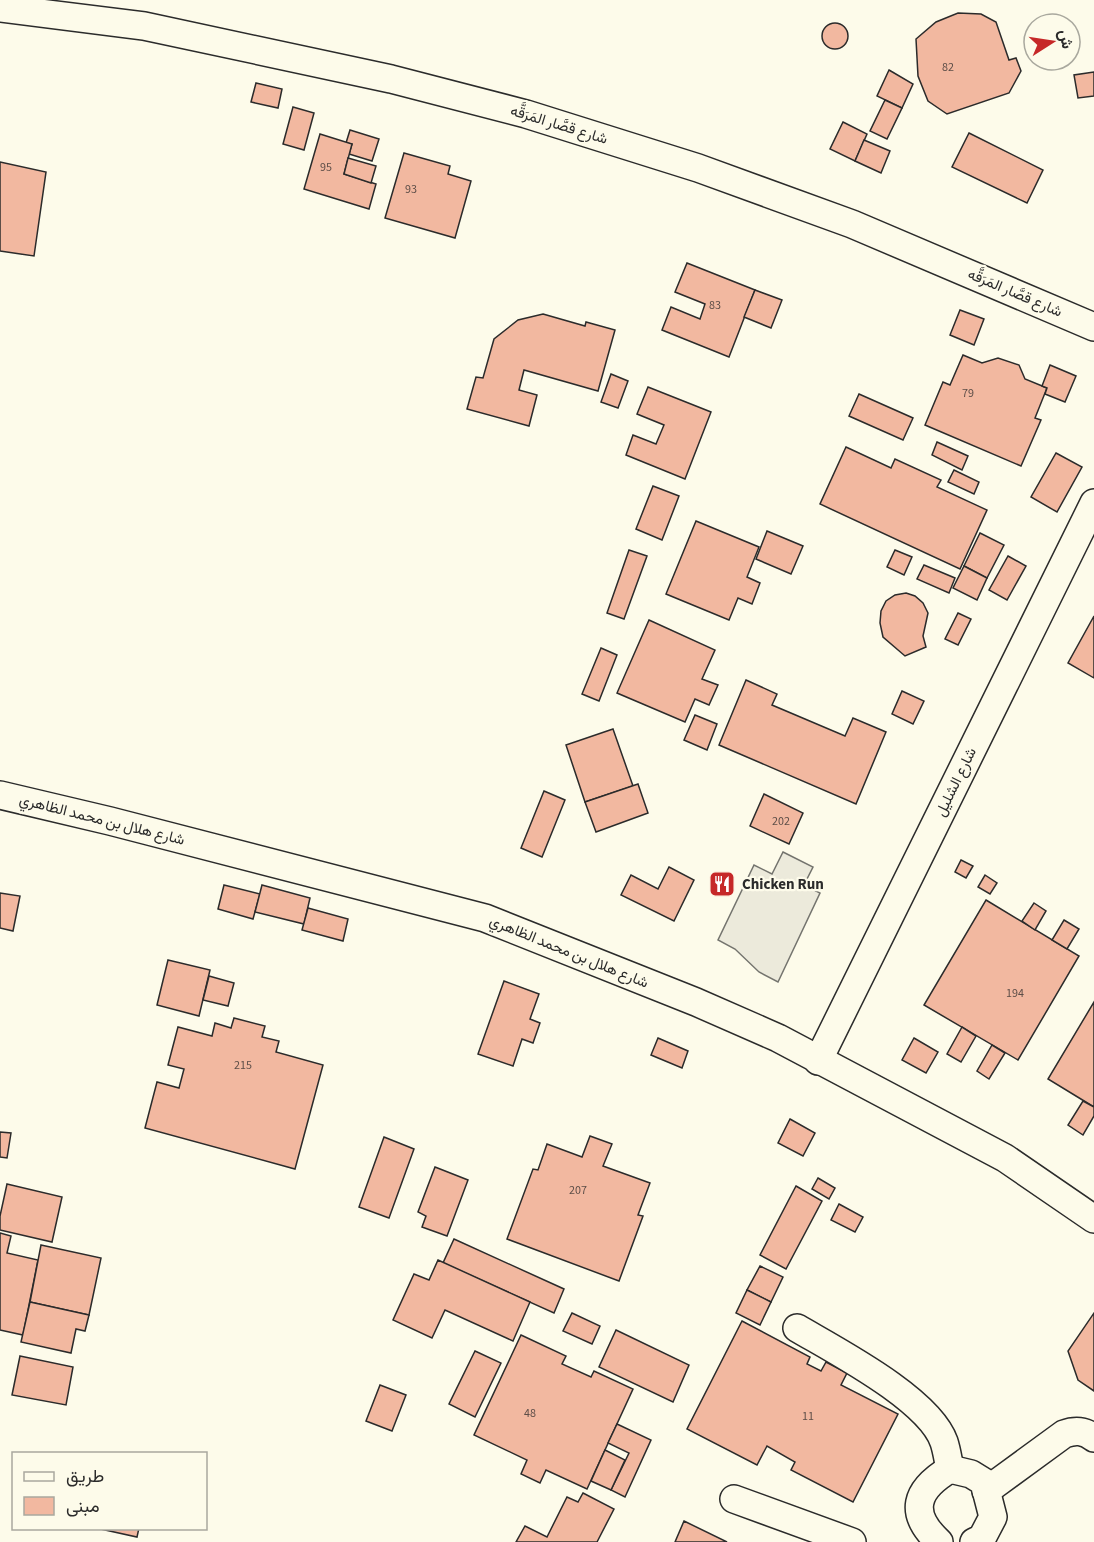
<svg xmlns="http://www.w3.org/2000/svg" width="1094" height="1542" font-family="'Source Sans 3',Vazirmatn,sans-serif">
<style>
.parking{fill:#eceadb;stroke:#74746e;stroke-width:1.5}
.building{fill:#f2b8a0;stroke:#2b2b2b;stroke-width:1.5}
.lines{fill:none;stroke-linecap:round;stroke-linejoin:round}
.street-casing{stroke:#2b2b2b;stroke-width:30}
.street{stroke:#fdfbea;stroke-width:27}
.labels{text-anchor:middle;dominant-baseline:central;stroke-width:4.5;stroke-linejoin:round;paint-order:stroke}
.number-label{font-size:12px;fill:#5d4e48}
.street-label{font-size:15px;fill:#2b2b2b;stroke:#fdfbea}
.poi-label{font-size:15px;font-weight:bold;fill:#2b2b2b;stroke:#fdfbea;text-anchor:start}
</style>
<rect width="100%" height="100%" fill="#fdfbea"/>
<polygon class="parking" points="783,852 813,867 804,885 820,893 778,982 759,972 735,949 718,940 754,865 772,874"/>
<g class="building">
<polygon points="958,13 981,14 996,22 1009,60 1016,58 1021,71 1009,93 947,114 928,101 918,76 916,39 936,22"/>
<circle cx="835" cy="36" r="13"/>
<polygon points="889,70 913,84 902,108 877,96"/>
<polygon points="1094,72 1094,96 1078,98 1074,75"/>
<polygon points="256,83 282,89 278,108 251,102"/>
<polygon points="885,100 902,108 887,139 870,131"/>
<polygon points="293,107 314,113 304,150 283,144"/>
<polygon points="843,122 867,134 855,161 830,149"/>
<polygon points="350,130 379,139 372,161 349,154 352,144 346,143"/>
<polygon points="969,133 1043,170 1027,203 952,167"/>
<polygon points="320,134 352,144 344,174 376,184 369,209 304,189"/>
<polygon points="864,140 890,151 881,173 855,161"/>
<polygon points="404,153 450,166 448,174 471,181 455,238 385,218"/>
<polygon points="348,158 376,166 371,183 344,174"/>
<polygon points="0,162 46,172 34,256 0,251"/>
<polygon points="687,263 755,290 729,357 662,330 671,307 700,319 705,304 675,292"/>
<polygon points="755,290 782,300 771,328 744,317"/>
<polygon points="960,310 984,319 974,345 950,335"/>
<polygon points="543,314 585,326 586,322 615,330 598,391 524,370 519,390 537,395 529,426 467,409 476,377 483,378 494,339 518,320"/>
<polygon points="963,355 982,363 998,358 1019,365 1025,379 1047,388 1035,418 1041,420 1021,466 925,425 943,382 950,385"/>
<polygon points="1050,365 1076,376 1065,402 1045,394 1047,388 1042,386"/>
<polygon points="611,374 628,381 618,408 601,402"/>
<polygon points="648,387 711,412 685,479 626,455 633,435 656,444 664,425 637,414"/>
<polygon points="859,394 913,418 903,440 849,416"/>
<polygon points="937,442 968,456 962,470 932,455"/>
<polygon points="846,447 891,468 895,459 941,480 937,487 987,510 960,569 820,504"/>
<polygon points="1056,453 1082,467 1057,512 1031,497"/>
<polygon points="954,470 979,482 974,494 948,482"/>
<polygon points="653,486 679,496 662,540 636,529"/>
<polygon points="696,521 759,547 747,577 760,583 752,604 738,598 729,620 666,594"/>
<polygon points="767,531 803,546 791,574 756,559"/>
<polygon points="980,533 1004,545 987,578 964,566"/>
<polygon points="629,550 647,556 624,619 607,613"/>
<polygon points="895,550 912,557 904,575 887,567"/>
<polygon points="1008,556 1026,566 1007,600 989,590"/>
<polygon points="924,565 955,578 949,593 917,579"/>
<polygon points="964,566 987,578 977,600 953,588"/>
<polygon points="906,593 915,596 923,603 928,613 923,636 926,647 905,656 883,637 880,623 881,611 886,601 895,595"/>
<polygon points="958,613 971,619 958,645 945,639"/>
<polygon points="1094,616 1094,678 1068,663"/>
<polygon points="649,620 715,650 702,679 718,685 709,705 695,699 685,722 617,693"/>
<polygon points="601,648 617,655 599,701 582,694"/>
<polygon points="746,680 777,694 772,705 845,736 853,718 886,732 856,804 719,745"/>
<polygon points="902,691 924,701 913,724 892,714"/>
<polygon points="695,715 717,724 707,750 684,740"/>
<polygon points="613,729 633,786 585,802 566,745"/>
<polygon points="638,784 648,813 596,832 585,802"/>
<polygon points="544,791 565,800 542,857 521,848"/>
<polygon points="764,794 803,813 789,844 750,826"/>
<polygon points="961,860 973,866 966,878 955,872"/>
<polygon points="669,867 694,880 674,921 621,895 631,875 658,889"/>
<polygon points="985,875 997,883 990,894 978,887"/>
<polygon points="224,885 260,894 253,919 218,909"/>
<polygon points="262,885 310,898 304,924 255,912"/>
<polygon points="0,893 20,896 13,931 0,928"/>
<polygon points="986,900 1079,956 1018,1060 924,1005"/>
<polygon points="1034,903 1046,911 1035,930 1022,921"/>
<polygon points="308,908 348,919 343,941 302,930"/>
<polygon points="1064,920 1079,929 1067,949 1052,940"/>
<polygon points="168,960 210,970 199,1016 157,1005"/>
<polygon points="209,976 234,983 228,1006 203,1000"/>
<polygon points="504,981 539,994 530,1019 540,1023 533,1043 522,1039 513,1066 478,1054"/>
<polygon points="1094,1002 1094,1107 1048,1079"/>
<polygon points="234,1018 265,1026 262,1037 279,1041 276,1052 323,1065 295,1169 145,1128 157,1082 179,1088 184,1069 168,1065 178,1027 212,1036 215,1023 231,1028"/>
<polygon points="962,1027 976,1036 961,1062 947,1054"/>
<polygon points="658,1038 688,1051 682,1068 651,1055"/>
<polygon points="914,1038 938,1052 926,1073 902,1060"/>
<polygon points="992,1045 1005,1053 989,1079 977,1071"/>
<polygon points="1083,1101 1094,1107 1094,1116 1083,1135 1068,1125"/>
<polygon points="790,1119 815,1133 803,1156 778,1143"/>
<polygon points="0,1132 11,1133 7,1158 0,1157"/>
<polygon points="590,1136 612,1144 603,1166 650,1183 638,1215 643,1216 619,1281 507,1239 533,1169 538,1170 547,1144 582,1157"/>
<polygon points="384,1137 414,1149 389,1218 359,1207"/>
<polygon points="435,1167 468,1180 447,1236 422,1227 426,1216 418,1212"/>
<polygon points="818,1178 835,1188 829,1199 812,1189"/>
<polygon points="7,1184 62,1197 52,1242 0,1230 0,1216"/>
<polygon points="796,1186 822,1201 786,1269 760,1255"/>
<polygon points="839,1204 863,1217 855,1232 831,1220"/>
<polygon points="0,1233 11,1236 7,1253 38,1260 23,1335 0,1330"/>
<polygon points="454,1239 564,1289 554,1313 443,1263"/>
<polygon points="41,1245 101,1258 89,1315 30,1302"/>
<polygon points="438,1260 530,1302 513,1341 445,1310 432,1338 393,1320 414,1274 429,1280"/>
<polygon points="760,1266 783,1277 771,1302 747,1290"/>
<polygon points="747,1290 771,1302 760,1325 736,1313"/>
<polygon points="30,1302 89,1315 85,1331 76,1329 71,1353 21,1342"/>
<polygon points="572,1313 600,1326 592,1344 563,1331"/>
<polygon points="1094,1313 1094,1391 1078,1380 1068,1351"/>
<polygon points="742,1321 810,1357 807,1364 821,1371 826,1362 847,1373 841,1385 898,1414 853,1502 791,1470 795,1462 767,1446 757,1465 687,1429"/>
<polygon points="616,1330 689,1365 673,1402 599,1367"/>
<polygon points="521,1335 566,1356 562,1364 591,1377 594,1371 633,1389 587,1489 546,1470 540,1483 521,1474 527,1460 474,1435"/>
<polygon points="475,1351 501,1363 475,1417 449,1404"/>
<polygon points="20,1356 73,1367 66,1405 12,1395"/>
<polygon points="380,1385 406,1395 392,1431 366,1421"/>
<polygon points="617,1424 651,1440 625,1497 611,1490 629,1453 608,1443"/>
<polygon points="605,1450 625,1460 611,1490 591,1481"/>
<polygon points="583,1493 614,1509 597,1542 516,1542 525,1526 547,1537 567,1497 578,1502"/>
<polygon points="684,1521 727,1542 675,1542"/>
<polygon points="96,1528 139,1528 137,1537"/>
</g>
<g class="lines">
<g class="street-casing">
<g id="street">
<polyline points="0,8 144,26 391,79 526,114 698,168 852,224 1094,327"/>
<polyline points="0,795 110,821 485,918 696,1002 778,1038 1005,1158 1094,1219"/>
<polyline points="818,1061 1094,503"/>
<path d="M797,1328c39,23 132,71 147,114 3,9 4,18 6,27"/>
<path d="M986,1491l78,-57c11,-4 20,-4 30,4"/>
<polyline points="734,1499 852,1542"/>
<path d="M939,1542c-31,-29 -24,-52 11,-73l21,5 13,8 9,35 -11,21 -8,4"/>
</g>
</g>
<use href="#street" class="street"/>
</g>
<defs>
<g id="restaurant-square" transform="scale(1.35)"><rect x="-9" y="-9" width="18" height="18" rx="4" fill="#c62828" stroke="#fdfbea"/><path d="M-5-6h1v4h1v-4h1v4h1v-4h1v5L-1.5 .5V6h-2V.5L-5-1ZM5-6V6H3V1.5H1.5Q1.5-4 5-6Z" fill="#fff"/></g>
</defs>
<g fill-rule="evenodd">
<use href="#restaurant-square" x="722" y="884"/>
</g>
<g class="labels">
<g class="number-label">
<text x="948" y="67">82</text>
<text x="326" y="167">95</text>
<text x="411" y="189">93</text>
<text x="715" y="305">83</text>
<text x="968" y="393">79</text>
<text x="781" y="821">202</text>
<text x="1015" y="993">194</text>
<text x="243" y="1065">215</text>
<text x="578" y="1190">207</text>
<text x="530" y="1413">48</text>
<text x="808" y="1416">11</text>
</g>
<g class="street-label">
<text transform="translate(559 125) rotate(17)">شارع قصَّار المَرَقَّه</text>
<text transform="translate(1015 293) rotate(23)">شارع قصَّار المَرَقَّه</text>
<text transform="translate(956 782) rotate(-64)">شارع الشليل</text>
<text transform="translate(102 820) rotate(14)">شارع هلال بن محمد الظاهري</text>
<text transform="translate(569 952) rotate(22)">شارع هلال بن محمد الظاهري</text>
</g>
<g class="poi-label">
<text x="742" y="884">Chicken Run</text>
</g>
</g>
<rect x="12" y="1452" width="195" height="78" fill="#fdfbea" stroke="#a9a89e" stroke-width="1.5"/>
<rect x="24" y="1472" width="30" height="9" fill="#fdfbea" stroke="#a9a89e" stroke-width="1.5"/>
<text x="66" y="1482" font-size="18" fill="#2b2b2b">طريق</text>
<rect x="24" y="1497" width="30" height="18" fill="#f2b8a0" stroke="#a9a89e" stroke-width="1.5"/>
<text x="66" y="1512" font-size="18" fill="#2b2b2b">مبنى</text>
<g transform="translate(1052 42) rotate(78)"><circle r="28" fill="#fdfbea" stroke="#a9a89e" stroke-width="1.5"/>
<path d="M0-4.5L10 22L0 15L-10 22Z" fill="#c62828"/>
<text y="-9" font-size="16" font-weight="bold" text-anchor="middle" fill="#2b2b2b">ش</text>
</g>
</svg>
